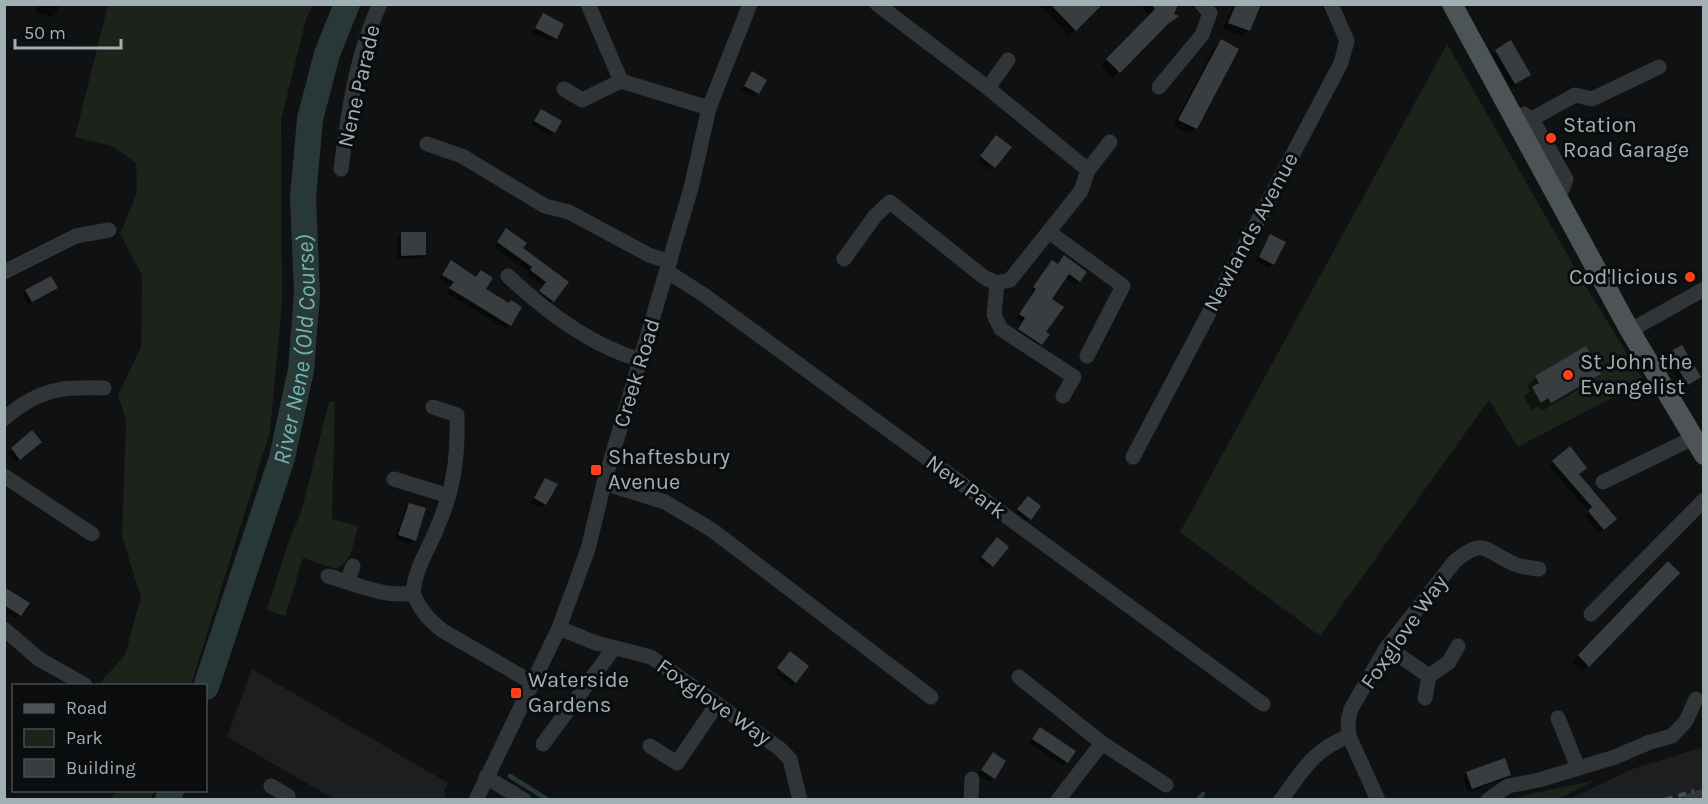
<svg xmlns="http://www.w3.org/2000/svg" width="1708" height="804" font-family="Karla,sans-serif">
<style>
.built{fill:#1c1e1f}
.green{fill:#1d221a}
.shadow{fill:#0007}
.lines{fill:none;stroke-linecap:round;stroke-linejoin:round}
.stream{stroke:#283837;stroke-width:4.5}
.river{stroke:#283837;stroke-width:26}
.building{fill:#3a3d40}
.minor{stroke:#313537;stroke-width:15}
.major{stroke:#4d5456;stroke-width:20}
.rail{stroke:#464c4e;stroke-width:4.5;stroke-dasharray:8 6;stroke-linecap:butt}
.poi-dot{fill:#ff401b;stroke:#0b0c0d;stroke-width:2}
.labels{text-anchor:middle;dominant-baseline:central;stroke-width:6;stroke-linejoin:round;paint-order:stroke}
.street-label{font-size:22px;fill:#a0b0b4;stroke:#0b0c0d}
.poi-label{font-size:22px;fill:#a0b0b4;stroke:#0b0c0d;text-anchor:start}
.water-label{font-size:24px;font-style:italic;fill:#73b3b1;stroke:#0b0c0d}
</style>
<rect width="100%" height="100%" fill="#101112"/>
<g class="built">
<polygon points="252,669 448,783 444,790 446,799 334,799 227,737"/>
<polygon points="1703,747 1703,799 1568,800 1632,769"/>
</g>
<g class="green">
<polygon points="108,5 313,5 306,19 281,120 282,303 270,432 191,685 98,685 125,655 141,597 122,537 126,420 118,395 141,347 142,275 120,234 137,193 136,163 112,146 75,137"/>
<polygon points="1447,44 1582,280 1644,381 1518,447 1489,400 1320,636 1180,532"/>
<path d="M329,402h6l-3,117 26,7c-4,15 -6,36 -22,43l-33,-11 -18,58 -18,-6 20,-64 15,-37z"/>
<polygon points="1596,780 1558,799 1515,799 1526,795"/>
<polygon points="116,791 116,790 154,791 151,799 111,799"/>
</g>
<g class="shadow">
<polygon points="38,4 59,4 58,10 52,17 36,13"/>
<polygon points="1038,4 1101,4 1069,36"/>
<polygon points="1139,4 1174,4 1172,14 1176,17 1113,78 1101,66 1150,16"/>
<polygon points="1234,4 1260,4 1249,30 1243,36 1223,29"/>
<polygon points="543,15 556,38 552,42 532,33"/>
<polygon points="1221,41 1195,128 1190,134 1173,126 1215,46"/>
<polygon points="1496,51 1529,75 1511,87 1492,55"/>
<polygon points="752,73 758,93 754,97 741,90"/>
<polygon points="541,110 554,132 550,136 531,125"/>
<polygon points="992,141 994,167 990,170 977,161"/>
<polygon points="402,233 425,255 421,259 397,259 397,238"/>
<polygon points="503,234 567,283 549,305 536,295 543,287 527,275 529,272 494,247"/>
<polygon points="1271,236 1273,264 1269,268 1256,261"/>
<polygon points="447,266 484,289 510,325 506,329 447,293 451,286 439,279"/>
<polygon points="1049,266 1057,266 1079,281 1075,285 1065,278 1050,299 1044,332 1041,344 1037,348 1015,333 1022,322 1016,318 1033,293 1030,291"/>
<polygon points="56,288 28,305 22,295 26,291"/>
<polygon points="1669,354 1699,377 1683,388 1665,358"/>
<polygon points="1600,374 1591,382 1542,411 1539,406 1532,410 1524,397 1530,391 1527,386 1536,377"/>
<polygon points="36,446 16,462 8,453 12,449"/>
<polygon points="1569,449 1578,474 1611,523 1599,533 1585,516 1589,512 1549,466"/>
<polygon points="546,480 545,504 541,508 531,503"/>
<polygon points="1024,502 1029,519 1025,522 1015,514"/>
<polygon points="409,504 414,540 410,544 395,539 405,509"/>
<polygon points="993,543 992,566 988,570 978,562"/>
<polygon points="1668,563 1678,573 1582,672 1572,662"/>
<polygon points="4,589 20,615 16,619 4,612"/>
<polygon points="786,657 795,682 791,686 774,672"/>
<polygon points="1040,729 1074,752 1063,766 1029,743"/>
<polygon points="989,758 1004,762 989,782 978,774"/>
<polygon points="1467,773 1509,775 1505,779 1468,792 1463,777"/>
</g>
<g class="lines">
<g class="stream">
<polyline points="510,776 548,800"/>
<polyline points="1198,800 1203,794"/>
</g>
<g class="river">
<path id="s1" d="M206,687l76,-229 19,-88 6,-76 -4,-97 7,-78 17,-65 20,-50"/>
<polyline points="168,800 171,790"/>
</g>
</g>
<g class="building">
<polygon points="1050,4 1103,4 1076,31"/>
<polygon points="1151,4 1178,4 1174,14 1179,16 1168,24 1120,73 1106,59 1155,9"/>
<polygon points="1236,4 1261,4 1250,31 1228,23"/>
<polygon points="543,13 564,24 557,39 535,28"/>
<polygon points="1221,39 1239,49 1197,129 1178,120"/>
<polygon points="1511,40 1531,75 1515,84 1495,50"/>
<polygon points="752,71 767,80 759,94 744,86"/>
<polygon points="541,109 562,121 555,133 534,121"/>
<polygon points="996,135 1012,147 995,168 980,156"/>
<polygon points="506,228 527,243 523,248 569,282 554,302 539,291 546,282 530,270 532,267 497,242"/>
<polygon points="401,232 426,232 426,255 401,256"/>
<polygon points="1270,234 1286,242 1274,265 1259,257"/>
<polygon points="1064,255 1087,272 1080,282 1069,274 1052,299 1064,307 1046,332 1050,334 1042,345 1018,329 1025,318 1019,314 1036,289 1033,287 1052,260 1058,264"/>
<polygon points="451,260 476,277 481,270 493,278 486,289 509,303 511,300 522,307 511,326 449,288 454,282 442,275"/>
<polygon points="51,276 58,288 32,302 25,290"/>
<polygon points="1682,345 1701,377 1688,385 1668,353"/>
<polygon points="1586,346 1601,374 1551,403 1548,398 1541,403 1532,387 1539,383 1535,376"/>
<polygon points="32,430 42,442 20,460 11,448"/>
<polygon points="1570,446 1587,468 1579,474 1617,519 1604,530 1588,511 1592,507 1552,461"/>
<polygon points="545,478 558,484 546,505 534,498"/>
<polygon points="1028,496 1041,506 1031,520 1017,509"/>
<polygon points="409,503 426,508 416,541 398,535"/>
<polygon points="997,537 1009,547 993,567 981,557"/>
<polygon points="1668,561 1680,573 1589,667 1578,655"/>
<polygon points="4,587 30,603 21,616 4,605"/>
<polygon points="790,651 809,666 796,683 777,668"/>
<polygon points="1040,727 1076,751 1068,763 1032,739"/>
<polygon points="993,752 1006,761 995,779 981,770"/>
<polygon points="1505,758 1511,775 1472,789 1466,772"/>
</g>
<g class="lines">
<g class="minor">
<polyline points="588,4 621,81 709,108"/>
<polyline points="1159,87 1202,35 1210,13 1202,4"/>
<polyline points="988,88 1008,60"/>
<polyline points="564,89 582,100 621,81"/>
<polyline points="1524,114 1532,119 1566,179 1563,188 1555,195"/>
<polyline points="1532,119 1575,95 1592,99 1659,67"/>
<polyline points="427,144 462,156 545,206 569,212 649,255 670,262"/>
<path d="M341,169c7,-55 15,-114 39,-165"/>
<polyline points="1088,170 1110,142"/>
<polyline points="1049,232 1123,286 1087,356"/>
<polyline points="844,259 875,216 890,202 985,278 997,283 1010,280 1081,191 1088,170 988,88 877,4"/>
<polyline points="4,272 76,236 109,230"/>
<polyline points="668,272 704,295 1263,704"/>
<path d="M508,276c38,36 83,70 133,84"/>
<polyline points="997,283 994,315 1001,329 1074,377 1063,396"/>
<polyline points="1629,329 1640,325 1704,289"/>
<path d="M4,419c5,-5 10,-8 15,-12 29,-20 51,-20 85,-19"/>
<polyline points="1133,457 1341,63 1347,41 1331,4"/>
<polyline points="4,476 92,534"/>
<polyline points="394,479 449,496"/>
<polyline points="1603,482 1693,438"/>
<polyline points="604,483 665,502 712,530 931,697"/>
<path d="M328,576c27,8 57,22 85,17 7,17 16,27 30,38l90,52"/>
<polyline points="347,582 353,566"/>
<path d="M413,593c2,-25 15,-42 24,-65 17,-40 21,-69 20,-113l-24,-8"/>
<polyline points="1591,614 1704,500"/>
<polyline points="559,628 596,643 651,657 717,704 779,748 790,759 800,800"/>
<polyline points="4,629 39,659 85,685"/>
<polyline points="1387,647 1429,676"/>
<polyline points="1019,677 1102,743 1166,785"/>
<polyline points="1425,698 1429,676 1449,662 1458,646"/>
<polyline points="1558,718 1578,768"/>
<polyline points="1349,736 1378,800"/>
<polyline points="543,744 614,648"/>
<polyline points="650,746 677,763 717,704"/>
<polyline points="486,777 524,800"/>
<polyline points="271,786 288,796"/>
<polyline points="476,800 559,628 588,549 604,483 691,188 709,108 750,4"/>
<polyline points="971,800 972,779"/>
<polyline points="1058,800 1102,743"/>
<path d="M1281,800c22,-30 32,-50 68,-64l-1,-15 3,-12 34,-59 70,-89c28,-23 29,-12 55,1 9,5 19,6 29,7"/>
<polyline points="1488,800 1508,786 1539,780 1615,757 1650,742 1672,736 1686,721 1696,699"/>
<polyline points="1692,800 1704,796"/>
</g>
<polyline class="major" points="1452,4 1629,329 1704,455"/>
<polyline class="rail" points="1665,800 1694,791"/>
</g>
<g class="poi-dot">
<circle cx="1551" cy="138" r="6"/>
<circle cx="1690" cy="277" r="6"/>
<circle cx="1568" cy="375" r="6"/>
<rect x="590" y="464" width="12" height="12" rx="3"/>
<rect x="510" y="687" width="12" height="12" rx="3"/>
</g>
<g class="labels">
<g class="street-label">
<text transform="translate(359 86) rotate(-77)">Nene Parade</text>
<text transform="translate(1251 232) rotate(-62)">Newlands Avenue</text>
<text transform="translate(637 373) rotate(-73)">Creek Road</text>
<text transform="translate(966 487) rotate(36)">New Park</text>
<text transform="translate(1404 632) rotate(-55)">Foxglove Way</text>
<text transform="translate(714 702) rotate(35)">Foxglove Way</text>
</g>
<g class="poi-label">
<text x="1563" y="125">Station<tspan x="1563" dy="25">Road Garage</tspan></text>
<text x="1678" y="277" text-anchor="end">Cod'licious</text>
<text x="1580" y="362">St John the<tspan x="1580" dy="25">Evangelist</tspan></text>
<text x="608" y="457">Shaftesbury<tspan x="608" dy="25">Avenue</tspan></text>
<text x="528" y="680">Waterside<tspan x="528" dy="25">Gardens</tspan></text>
</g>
<g class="water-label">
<text stroke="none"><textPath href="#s1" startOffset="351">River Nene (Old Course)</textPath></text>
</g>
</g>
<rect width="1708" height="804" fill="none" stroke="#a0b0b4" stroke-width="12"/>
<rect x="12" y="684" width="195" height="108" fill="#0b0c0d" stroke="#474e50" stroke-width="1.5"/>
<rect x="24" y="704" width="30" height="9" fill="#4d5456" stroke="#474e50" stroke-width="1.5"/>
<text x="66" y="714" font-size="18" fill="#a0b0b4">Road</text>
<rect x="24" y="729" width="30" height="18" fill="#1d221a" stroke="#474e50" stroke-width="1.5"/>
<text x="66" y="744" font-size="18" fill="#a0b0b4">Park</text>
<rect x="24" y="759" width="30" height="18" fill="#3a3d40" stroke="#474e50" stroke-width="1.5"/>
<text x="66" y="774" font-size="18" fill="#a0b0b4">Building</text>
<path d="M15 39v9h106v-9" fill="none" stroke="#a0b0b4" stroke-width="3"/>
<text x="24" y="39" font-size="18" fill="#a0b0b4" stroke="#0b0c0d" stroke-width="4.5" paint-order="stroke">50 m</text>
</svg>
